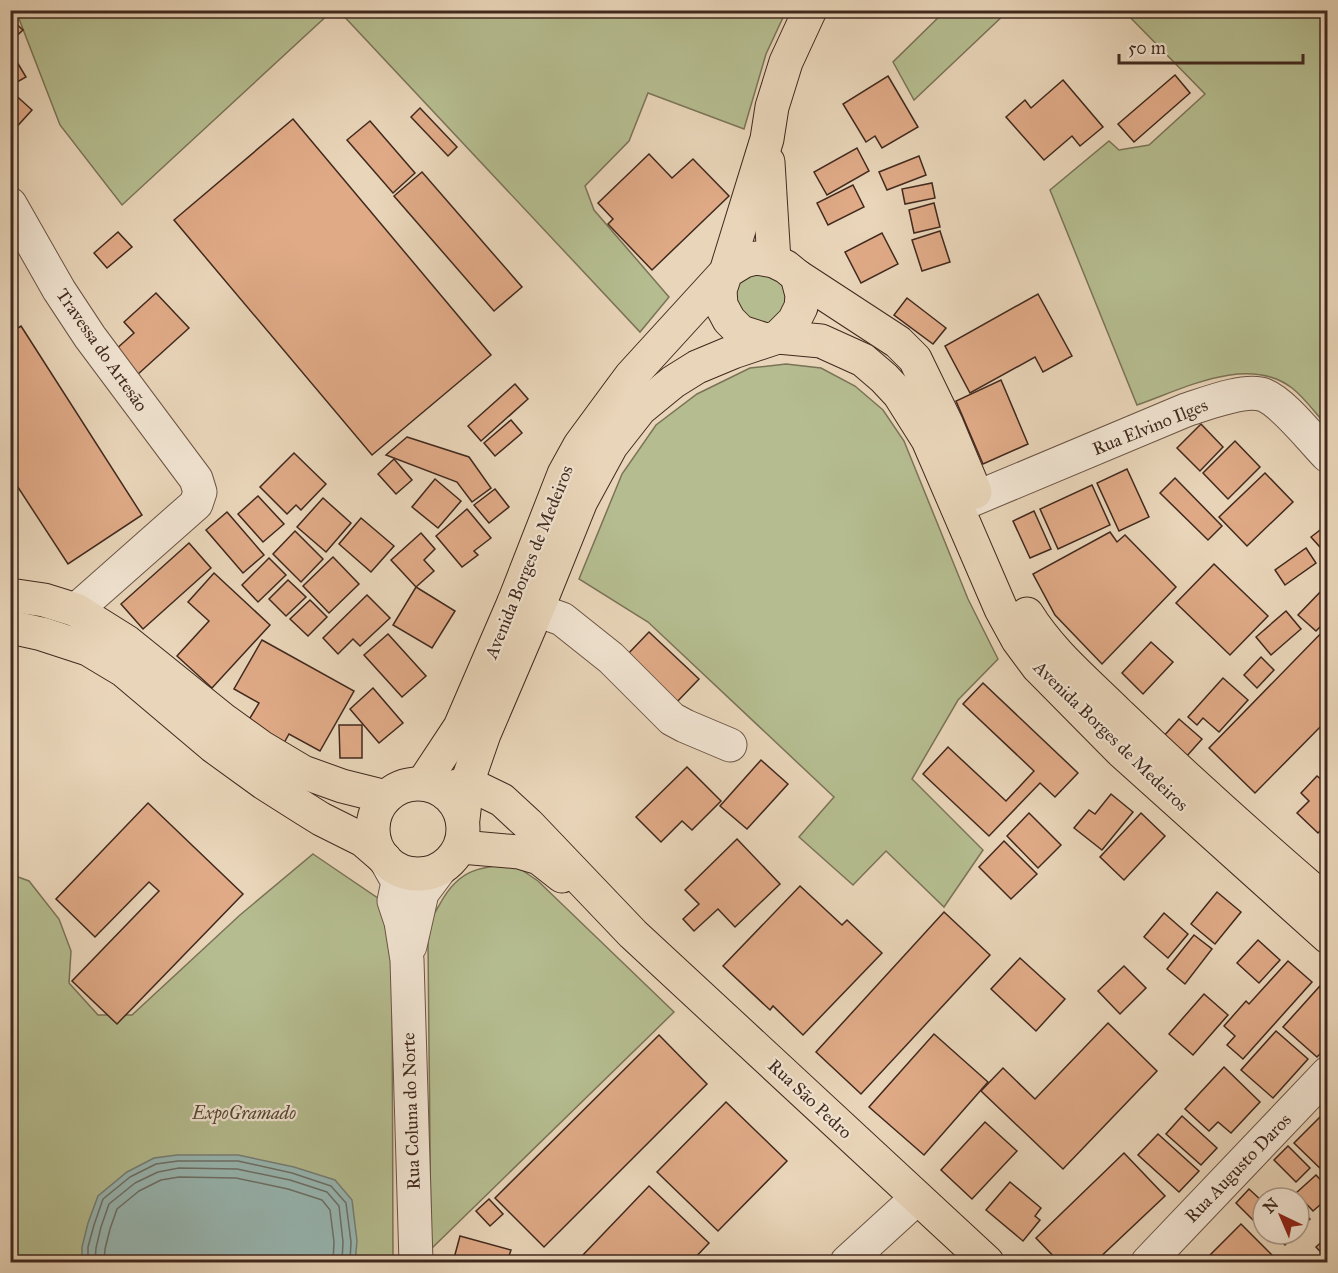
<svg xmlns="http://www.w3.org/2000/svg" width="1338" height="1273" font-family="'IM FELL Great Primer',serif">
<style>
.green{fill:#b5bd90;stroke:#7b7357;stroke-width:1.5}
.water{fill:#98b8b4;stroke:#757f78;stroke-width:1.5}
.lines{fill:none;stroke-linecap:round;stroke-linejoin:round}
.shore{stroke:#6c7069;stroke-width:1.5}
.building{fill:#e0aa87;stroke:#41291e;stroke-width:1.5}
.minor-casing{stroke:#6b5445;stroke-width:35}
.major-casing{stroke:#41291e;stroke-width:35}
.minor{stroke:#f1e4d2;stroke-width:33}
.major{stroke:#e9d5b9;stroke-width:33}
.labels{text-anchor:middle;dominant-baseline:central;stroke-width:4.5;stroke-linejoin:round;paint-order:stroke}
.street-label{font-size:18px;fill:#41291e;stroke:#f1e4d2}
.park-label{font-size:18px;font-style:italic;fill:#584735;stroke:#f1e4d2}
</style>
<rect width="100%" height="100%" fill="#e9d5b9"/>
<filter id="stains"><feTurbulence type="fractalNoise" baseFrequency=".00333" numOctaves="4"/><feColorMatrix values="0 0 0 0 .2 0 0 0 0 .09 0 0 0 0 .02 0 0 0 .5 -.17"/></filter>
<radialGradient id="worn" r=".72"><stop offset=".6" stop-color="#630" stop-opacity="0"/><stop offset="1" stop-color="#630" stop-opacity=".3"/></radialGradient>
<g class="green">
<polygon points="946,10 1008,11 914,100 893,62"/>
<polygon points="16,11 16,10 332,11 122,205 60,125"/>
<polygon points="339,11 786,11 766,54 744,129 648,93 629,141 585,186 594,210 669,297 640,332"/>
<path d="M1124,11h203v415c-11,-12 -22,-28 -35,-38 -44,-34 -109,1 -155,17l-87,-215 59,-49 10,9 30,-5 56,-51z"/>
<polygon points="771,271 788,293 784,312 769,324 761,325 738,314 734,289 744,274"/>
<polygon points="786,364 821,368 855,386 883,410 904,441 968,599 998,659 958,700 912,779 983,850 944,907 886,851 853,885 799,837 834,797 648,622 579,579 622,474 656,425 697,394 750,368"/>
<polygon points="313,854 385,903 392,965 393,1262 11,1262 10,874 29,881 59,919 71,951 69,983 98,1015 132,1015 240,915"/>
<path d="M513,864l25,17 136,131 -243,237 -3,-307c2,-9 3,-19 6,-28 2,-4 5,-8 7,-12 18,-32 37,-35 72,-38z"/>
</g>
<polygon class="water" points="177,1155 238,1155 294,1167 335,1180 352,1200 357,1241 355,1262 82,1262 82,1247 88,1223 98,1196 127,1172 154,1158"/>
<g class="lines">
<g class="shore">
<polyline points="88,1262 88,1247 94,1225 103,1199 130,1177 156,1164 178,1161 238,1161 292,1173 331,1186 346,1203 351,1242 350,1262"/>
<polyline points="95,1262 96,1248 101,1227 109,1204 135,1183 158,1172 179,1168 237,1169 290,1180 327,1192 339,1206 343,1242 342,1262"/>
<polyline points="104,1262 105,1249 110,1229 117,1209 139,1191 161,1180 179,1177 236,1178 288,1189 322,1200 330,1210 334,1242 333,1262"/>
</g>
</g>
<g class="building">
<polygon points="10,18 23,30 10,42"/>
<polygon points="11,52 26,77 10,86 10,53"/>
<polygon points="1175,75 1190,93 1134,142 1118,124"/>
<polygon points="888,76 918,127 882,148 875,136 866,142 843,104"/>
<polygon points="1063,80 1103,127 1080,146 1072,136 1044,160 1006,117 1025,100 1031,108"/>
<polygon points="11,91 32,110 11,133 10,92"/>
<polygon points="420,108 457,147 448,156 411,117"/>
<polygon points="293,119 491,355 372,455 174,220"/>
<polygon points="370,121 415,173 393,193 347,140"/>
<polygon points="857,148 869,171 827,195 814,172"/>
<polygon points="649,154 672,178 693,159 729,196 652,270 608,224 613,219 598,203"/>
<polygon points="919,156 926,175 887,190 879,172"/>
<polygon points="422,172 522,287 494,311 394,196"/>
<polygon points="932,183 935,198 905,204 902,189"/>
<polygon points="853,185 864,207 828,225 817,203"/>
<polygon points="934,203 940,227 914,233 909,210"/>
<polygon points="940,231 950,262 922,271 912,240"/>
<polygon points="118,232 132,247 107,268 94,253"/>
<polygon points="882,233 898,264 861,283 845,252"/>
<polygon points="156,293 189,328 137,375 114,351 134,333 124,322"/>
<polygon points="1038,294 1072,356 1043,372 1035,357 970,393 945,346"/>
<polygon points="907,298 946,328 933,344 894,315"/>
<polygon points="21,326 142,515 68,564 10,475 10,333"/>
<polygon points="1001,380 1028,444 983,464 956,401"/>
<polygon points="515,384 528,399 481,441 468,426"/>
<polygon points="511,420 522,433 495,456 484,443"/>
<polygon points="1201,424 1223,447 1200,471 1177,448"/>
<polygon points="407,437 469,457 491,488 472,502 457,482 386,455"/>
<polygon points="1235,441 1260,467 1228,499 1203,473"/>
<polygon points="294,453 326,484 301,510 296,505 287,514 260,487"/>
<polygon points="394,459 412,480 396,494 378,474"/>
<polygon points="1127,469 1149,517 1119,531 1097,483"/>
<polygon points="1265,473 1293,502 1247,546 1219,517"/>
<polygon points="1175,478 1222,526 1208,540 1160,493"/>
<polygon points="435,479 461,501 438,528 412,507"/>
<polygon points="1092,485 1110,525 1058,549 1040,509"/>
<polygon points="495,489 509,507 489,523 474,505"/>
<polygon points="258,496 284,524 263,542 238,514"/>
<polygon points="323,498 351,523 326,552 297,527"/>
<polygon points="467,509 491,538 474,551 478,555 462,567 436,536"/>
<polygon points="1034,511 1051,549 1030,558 1013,521"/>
<polygon points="227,512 264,555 243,573 206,530"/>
<polygon points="361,518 394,546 371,572 339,544"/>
<polygon points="1328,524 1328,556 1311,537"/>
<polygon points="295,531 323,559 301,582 273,554"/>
<polygon points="1110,532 1117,542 1125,535 1176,587 1102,664 1055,615 1033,574"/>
<polygon points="421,533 435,549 424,560 434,571 416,587 391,560"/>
<polygon points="189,543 211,568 143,629 121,604"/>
<polygon points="1306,548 1316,563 1285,585 1275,570"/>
<polygon points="333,557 359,584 329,613 303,586"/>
<polygon points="269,558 286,575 258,602 242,585"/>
<polygon points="1214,564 1268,616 1230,655 1176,603"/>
<polygon points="214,573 270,625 212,688 177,656 209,621 188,602"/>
<polygon points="288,580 306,597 286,616 269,599"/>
<polygon points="1326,586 1328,587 1328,619 1316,631 1298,615"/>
<polygon points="416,587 455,611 432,648 393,625"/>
<polygon points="367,595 390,618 360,646 353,639 338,654 323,638"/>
<polygon points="310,600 327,617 308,636 290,619"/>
<polygon points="1286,611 1301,629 1271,655 1256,637"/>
<polygon points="1328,626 1328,719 1255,793 1209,748"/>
<polygon points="649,632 699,679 675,704 626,656"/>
<polygon points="388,634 426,676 402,697 364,655"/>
<polygon points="262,640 354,691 320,751 289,734 284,743 247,723 259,703 234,689"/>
<polygon points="1151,642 1173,662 1143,694 1122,673"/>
<polygon points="1261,657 1274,670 1257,688 1244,675"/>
<polygon points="1223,678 1248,700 1219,732 1203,718 1197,725 1188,717"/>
<polygon points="983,683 1078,773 1055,797 1040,783 989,836 923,774 948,747 1006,801 1034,771 963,704"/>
<polygon points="373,688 403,723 379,743 350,709"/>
<polygon points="1179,719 1202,739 1186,757 1163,737"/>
<polygon points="339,725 362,725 362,758 340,758"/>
<polygon points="761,760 788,784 747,829 720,806"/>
<polygon points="687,767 721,801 692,830 682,821 661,842 636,817"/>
<polygon points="1328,774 1328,823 1318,833 1297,813 1309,801 1301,793 1317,776 1322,780"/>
<polygon points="1111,794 1133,812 1102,850 1074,828 1089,810 1095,814"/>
<polygon points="148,803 243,894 117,1024 72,981 159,891 149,882 95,937 56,899"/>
<polygon points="1029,813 1061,845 1038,868 1007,836"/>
<polygon points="1141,813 1165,836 1124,880 1100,857"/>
<polygon points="737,839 780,884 735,927 718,909 694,931 683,919 699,904 685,890"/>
<polygon points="1004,841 1037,874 1011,899 979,867"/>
<polygon points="800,886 842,925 847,920 882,953 803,1035 773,1006 770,1010 723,966"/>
<polygon points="1217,892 1241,912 1215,944 1191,924"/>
<polygon points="944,912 990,955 861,1094 816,1052"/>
<polygon points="1164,913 1188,934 1168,958 1144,937"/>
<polygon points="1194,935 1212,949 1185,984 1167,969"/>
<polygon points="1258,940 1280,960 1259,983 1237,963"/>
<polygon points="1020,958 1065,999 1036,1031 991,989"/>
<polygon points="1288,961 1312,982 1243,1059 1227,1045 1235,1036 1224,1026 1246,1001 1249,1004"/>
<polygon points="1124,966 1146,988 1120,1014 1098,991"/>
<polygon points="1328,977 1328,1046 1317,1057 1283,1027"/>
<polygon points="1204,994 1228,1015 1193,1055 1169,1034"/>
<polygon points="1108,1023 1157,1071 1063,1169 981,1091 1003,1068 1035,1099"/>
<polygon points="1276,1031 1308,1059 1273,1098 1241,1070"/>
<polygon points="934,1034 988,1082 924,1155 869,1107"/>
<polygon points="659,1035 707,1084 544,1247 495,1198"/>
<polygon points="1224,1067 1260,1102 1231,1133 1218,1122 1209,1131 1185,1109"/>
<polygon points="726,1102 787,1161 718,1231 657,1172"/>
<polygon points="1328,1109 1328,1176 1294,1143"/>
<polygon points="1182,1116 1217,1148 1201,1165 1166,1134"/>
<polygon points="985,1122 1017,1151 972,1199 941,1170"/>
<polygon points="1158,1134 1199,1171 1179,1192 1138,1155"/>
<polygon points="1288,1146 1310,1168 1296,1182 1274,1160"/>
<polygon points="1124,1153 1165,1196 1095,1262 1059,1262 1036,1238"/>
<polygon points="1316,1175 1328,1188 1328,1198 1313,1211 1296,1193"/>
<polygon points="1010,1182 1041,1208 1035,1216 1040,1220 1023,1241 986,1210"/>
<polygon points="649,1186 709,1243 691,1262 589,1262 582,1256"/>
<polygon points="1249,1189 1263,1202 1263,1220 1258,1225 1236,1203"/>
<polygon points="489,1199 503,1214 490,1226 476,1211"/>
<polygon points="1299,1208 1310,1219 1299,1231"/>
<polygon points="1241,1224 1276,1259 1273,1262 1203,1262"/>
<polygon points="1274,1234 1296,1234 1285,1245"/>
<polygon points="460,1236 511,1250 507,1262 453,1262"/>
<polygon points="1328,1236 1328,1260 1316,1247"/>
</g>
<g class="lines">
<g class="minor-casing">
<g id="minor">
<polyline points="10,204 59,290 90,337 196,479 200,492 196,504 76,610"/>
<path d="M957,506l229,-96c19,-6 59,-22 78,-15 20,8 48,45 64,61"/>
<polyline points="514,602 562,619 611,658 672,719 685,726 730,745"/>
<polyline points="385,859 398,882 394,901 401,922 407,960 416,1262"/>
<polyline points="410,946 422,893 440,869"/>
<polyline points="847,1262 917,1198"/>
<polyline points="1148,1262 1328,1073"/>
</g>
</g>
<g class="major-casing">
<g id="major">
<polyline points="768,162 774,261"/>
<polyline points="797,276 898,342 915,359 947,425 975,492"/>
<polyline points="778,337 821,341 863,360 884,378 899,394 928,440 1001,609 1018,640 1038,667 1121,751 1328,937"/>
<polyline points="10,595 44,600 76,610 127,642 225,721 261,747 303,772 342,786 386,797"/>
<path d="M1027,614c24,39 61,69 93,101 68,65 137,127 208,188"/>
<polyline points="10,627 42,634 88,649 123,670 213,746 264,783 305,809 321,819 363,840 385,859"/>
<polyline points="423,783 460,727 514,602 564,474 580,445 619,392 631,376 726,272 767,139 772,107 786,62 810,10"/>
<circle cx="418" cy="829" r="45"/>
<polyline points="447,789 467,783 502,800 528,824 633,934 987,1262"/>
<polyline points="463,819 467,783 484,734 537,610 581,501 611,446 640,409 673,382 697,367 733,352 778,337 794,321 801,307 802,295 797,276 786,267 774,261 756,258 744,261 726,272 720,290 721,305 729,320 741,332 766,340"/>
<polyline points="461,847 519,852 539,858 562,876"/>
</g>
</g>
<use href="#minor" class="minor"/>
<use href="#major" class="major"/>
</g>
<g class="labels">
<g class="street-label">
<text transform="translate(102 350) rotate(55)">Travessa do Artesão</text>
<text transform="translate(1150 427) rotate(-22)">Rua Elvino Ilges</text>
<text transform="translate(529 562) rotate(-68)">Avenida Borges de Medeiros</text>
<text transform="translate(1111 736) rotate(44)">Avenida Borges de Medeiros</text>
<text transform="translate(810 1099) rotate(43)">Rua São Pedro</text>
<text transform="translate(411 1111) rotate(-92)">Rua Coluna do Norte</text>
<text transform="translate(1238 1168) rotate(-46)">Rua Augusto Daros</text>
</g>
<g class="park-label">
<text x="244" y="1113">ExpoGramado</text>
</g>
</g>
<rect width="1338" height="1273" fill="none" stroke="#e9d5b9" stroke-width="36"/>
<rect x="12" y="12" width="1314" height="1249" fill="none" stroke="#41291e" stroke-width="3"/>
<rect x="18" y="18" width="1302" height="1237" fill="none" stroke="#41291e" stroke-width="1.5"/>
<g transform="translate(1281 1216) rotate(316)"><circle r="28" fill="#f1e4d2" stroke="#ab998a" stroke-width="1.5"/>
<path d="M0-4.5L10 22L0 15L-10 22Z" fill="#8f2418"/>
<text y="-9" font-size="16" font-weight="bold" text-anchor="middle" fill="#41291e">N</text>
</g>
<path d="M1119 54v9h184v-9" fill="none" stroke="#41291e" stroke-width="3"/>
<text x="1128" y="54" font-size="18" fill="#41291e" stroke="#f1e4d2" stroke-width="4.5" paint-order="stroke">50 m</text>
<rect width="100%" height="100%" filter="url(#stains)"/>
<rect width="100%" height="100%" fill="url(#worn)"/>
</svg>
